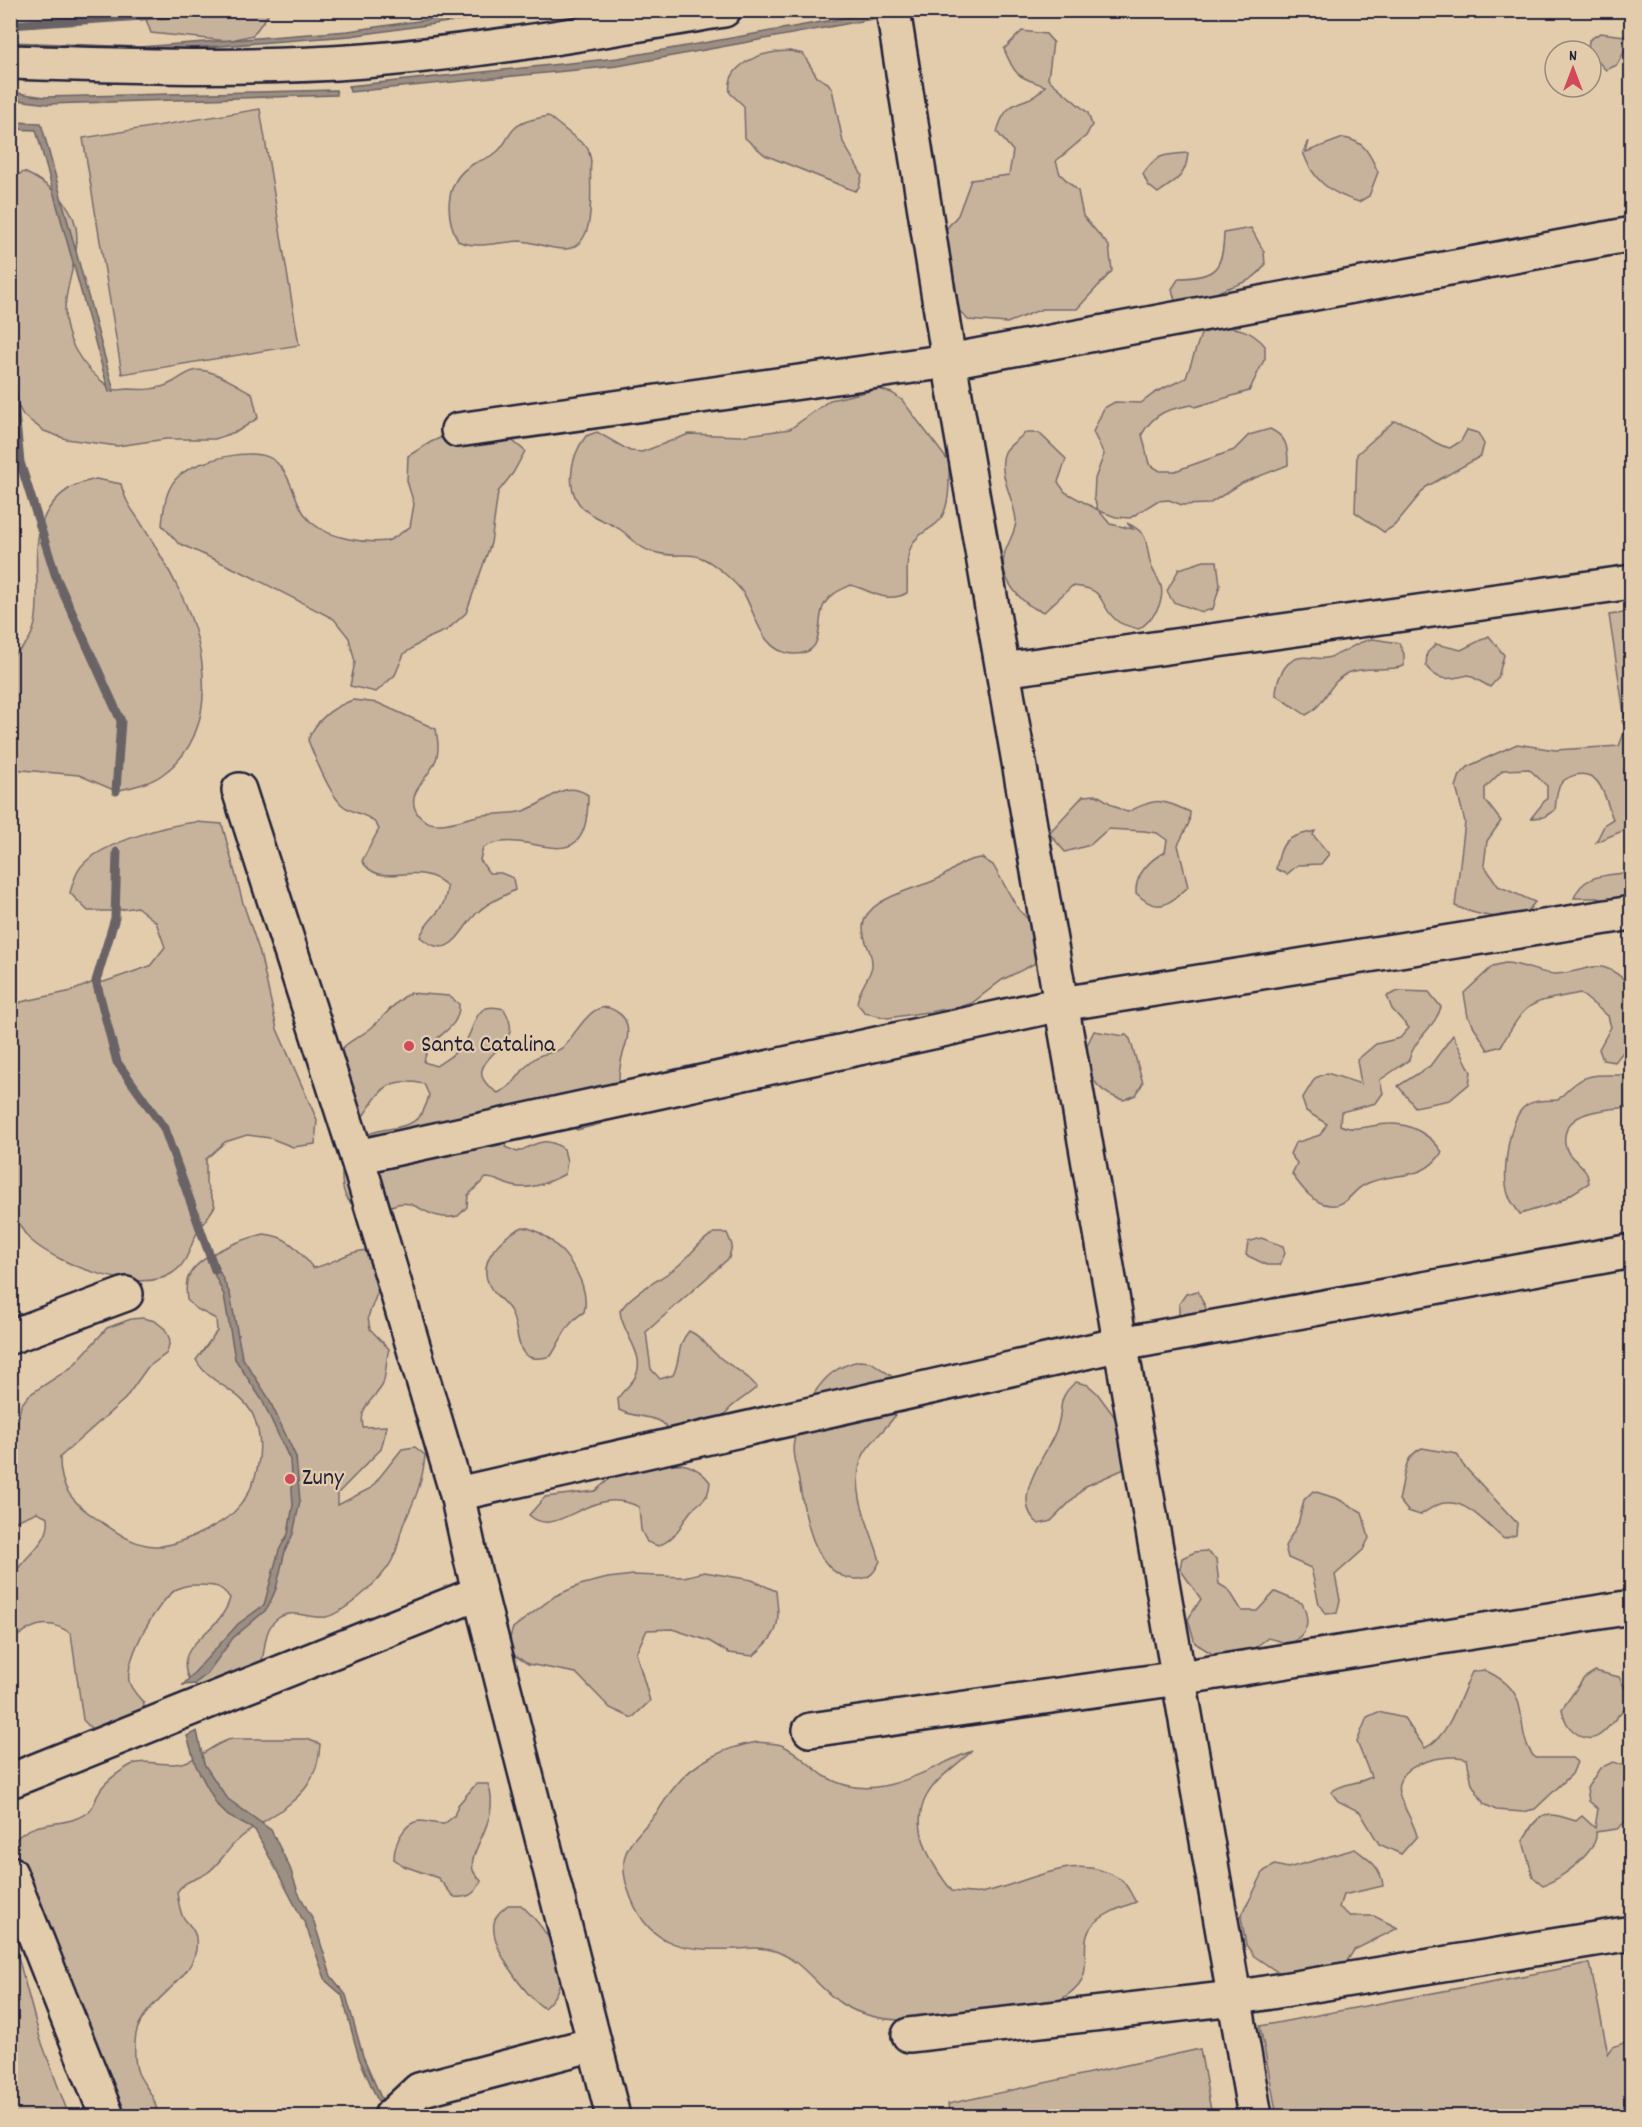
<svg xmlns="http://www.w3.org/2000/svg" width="1642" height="2127" font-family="Dekko,sans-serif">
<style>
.green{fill:#c7b39c;stroke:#746a6c;stroke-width:1.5}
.water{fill:#9b8e82;stroke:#6b6366;stroke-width:1.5}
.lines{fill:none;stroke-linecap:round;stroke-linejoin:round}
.stream{stroke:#6b6366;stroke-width:9}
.minor-casing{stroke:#22223b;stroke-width:38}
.minor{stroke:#e3ccac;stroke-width:33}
.poi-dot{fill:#d1495b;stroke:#e3ccac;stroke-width:2}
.labels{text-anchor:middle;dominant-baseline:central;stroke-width:4.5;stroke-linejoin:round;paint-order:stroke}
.poi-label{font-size:24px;fill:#22223b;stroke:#e3ccac;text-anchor:start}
</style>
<rect width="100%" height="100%" fill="#e3ccac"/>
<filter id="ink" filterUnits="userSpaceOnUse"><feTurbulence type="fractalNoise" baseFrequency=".0167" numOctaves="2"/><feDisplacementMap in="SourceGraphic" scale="12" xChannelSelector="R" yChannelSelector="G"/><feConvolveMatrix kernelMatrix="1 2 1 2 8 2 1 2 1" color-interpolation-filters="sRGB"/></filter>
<g filter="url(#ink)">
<g class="green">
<polygon points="267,10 268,15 253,35 228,41 151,33 143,11"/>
<path d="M1022,31l24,3 7,8 -5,37 40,34 4,12 -6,11 -30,25 4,13 18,17 5,25 26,30 3,25 -35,38h-35l-35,14 -39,-3 -16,-17 -10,-69 16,-19 13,-35 38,-5 4,-24 -16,-19c11,-41 32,-23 48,-46 -27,-10 -29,-8 -41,-37z"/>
<polygon points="1600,33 1625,36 1629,43 1617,65 1606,70 1588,51 1589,40"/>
<path d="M790,51l13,3 14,23 11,6 4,6 11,53 19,33 -3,12 -4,4 -90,-36 -20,-17 -1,-32 -14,-13c-5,-31 36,-42 60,-42z"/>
<polygon points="260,109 299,345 122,374 83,138"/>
<path d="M548,116l40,32 3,13c-3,25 9,84 -25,88 -16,1 -29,-7 -45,-8 -20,0 -45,9 -63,0 -14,-27 -13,-61 15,-77 8,-4 17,-6 25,-13 7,-6 10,-16 16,-22 9,-9 23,-10 34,-13z"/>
<path d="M1343,138c22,3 26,15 35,34l-9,24 -10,6c-29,-9 -46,-21 -56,-50l6,-11 -3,11z"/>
<path d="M1188,153c-2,24 -12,27 -30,40l-10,-8 -5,-11c14,-21 22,-19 45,-21z"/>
<path d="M24,172c22,10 47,29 52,55 4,24 -7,49 -10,72 -6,37 16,70 45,89 5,4 11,1 17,1 16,1 31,1 45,-7 11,-6 17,-14 33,-11 15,3 32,15 46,22l6,25 -20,13 -23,8h-49l-49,7 -51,-7 -22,-8 -21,-16 -11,-21 -1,-21 -1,-195z"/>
<path d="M1251,228l13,24 1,13c-11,16 -23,18 -40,24 -23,8 -20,29 -50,12l-3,-12 7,-11c37,0 44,-10 45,-45z"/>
<path d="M1220,327c18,0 33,4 45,19v12l-16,33 -54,16 -3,-2c-24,4 -37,7 -50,29l7,30 11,7h15l59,-21 15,-15 21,-6c17,8 18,18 18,36l-46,18 -33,21 -27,1 -13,-5 -12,1 -27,17 -14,-1 -17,-6 11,13 23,5 -6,-6c25,12 17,20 24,42 2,7 8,14 10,21 4,18 -9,34 -22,43 -7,-2 -18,-4 -23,-9 -21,-19 -7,-31 -44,-34l-28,26c-21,-5 -45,-33 -40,-56 2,-11 12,-24 12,-35 -1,-21 -20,-49 -11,-69 4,-7 14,-13 20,-19h14l27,26 -8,23 7,10 33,18 -4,-12 1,-19 9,-25 -11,-22 11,-24 11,-6 26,1 15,-11 30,-14 15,-44z"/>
<path d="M879,389l13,4 10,7 47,62c0,18 2,46 -11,60 -9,9 -21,11 -27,25 -6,13 -3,31 -4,46 -21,11 -35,-2 -56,-8 -11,5 -23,10 -28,22 -7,18 3,48 -30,47 -32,-2 -36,-38 -49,-60 -5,-7 -12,-14 -19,-20 -36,-32 -39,-11 -75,-23 -12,-3 -19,-14 -29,-21 -10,-7 -22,-10 -32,-17 -26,-18 -20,-55 -3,-77l11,-4 33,19 12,1 47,-18 51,2 50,-7 40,-29z"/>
<path d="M1394,421c23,2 34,23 56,27l11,-7 6,-11 11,3 6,11 -3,12 -55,31 -32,39 -10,6 -29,-20 2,-58z"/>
<path d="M458,430l46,4 21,17 -12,22 -15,19 -7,51 -25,70 -19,17 -21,9 -22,15 -9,21 -19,17 -26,-6 5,-24 -6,-24 -15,-19 -88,-45 -68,-31 -16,-18c2,-17 3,-38 18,-50 17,-15 76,-30 95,-14 19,16 19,46 37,62 18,15 52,21 75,18 7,-2 16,-10 23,-14l4,-23 -7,-23 1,-25 23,-14z"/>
<path d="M96,479l25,5c6,23 12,25 23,44 13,20 25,42 36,64 27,56 41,140 -17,182 -13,10 -32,13 -47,17l-37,-16 -68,-6v-113c58,-31 -9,-125 59,-168 7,-5 18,-7 26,-9z"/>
<polygon points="1204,561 1217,561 1220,585 1213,609 1202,612 1173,602 1167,591 1179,569"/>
<path d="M1631,612v154l-1,-3 -6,8 2,24 5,8v29l-4,-3 -31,13 9,-18 8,-5c-5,-11 -9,-35 -21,-42 -10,-6 -28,-1 -33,10 -3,6 -3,16 -4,23l-11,7 -13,1 16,-20v-12l-18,-17 -26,1 -18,18v12l16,21 -14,20 -3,24 14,21 37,16 -8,10c-25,9 -48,4 -72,-6l10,-84 -9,-35 4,-12 9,-9 48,-22 38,6 64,-4 7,-18 -4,-7 3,-1 -16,-105z"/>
<path d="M1489,636l15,19 -6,23 -8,9 -21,-12c-19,4 -31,8 -43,-9l1,-13 9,-9 25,6z"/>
<path d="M1373,639l26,4 5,11v12c-18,6 -38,0 -56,7 -19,8 -23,33 -42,42l-30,-20c0,-13 7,-33 22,-37 9,-3 19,2 28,0 17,-3 29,-17 47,-19z"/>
<path d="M353,700l25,3 58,26c2,12 4,24 -2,35 -6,13 -26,29 -19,45 12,28 48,9 67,6 13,-2 27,0 41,-4 25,-7 39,-33 65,-16 1,95 -62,27 -105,53l-3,12 9,13h12l12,5 2,12c-13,7 -27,12 -37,22 -19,17 -26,52 -58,25 8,-22 26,-23 27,-51 -31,-29 -66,6 -85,-25l17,-32c-8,-17 -25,-13 -38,-25 -13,-13 -26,-46 -33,-64 8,-20 25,-33 45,-40z"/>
<path d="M1096,795c13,5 18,14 32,17 29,-15 32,-13 62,0l-1,11 -11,22 10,42c-19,17 -30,28 -52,6 -1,-18 13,-33 29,-41l2,-12 -10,-7 -13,-2 -36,-2 -18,16 -25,7 -16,-19 34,-37z"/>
<path d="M196,822l26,2 21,79 17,50 17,76 40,91 -2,24 -22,3 -23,-9 -23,-3 -22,7 -19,17v24l9,23c-6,10 -15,20 -20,31 -7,15 -8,27 -24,37 -33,20 -111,-9 -138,-32 -12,-9 -17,-26 -22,-39v-189l10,-12 51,-11 24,-10 8,1 46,-16 15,-19 -9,-25 -19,-15 -24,4h-25l-18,-18c2,-7 4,-15 8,-22 14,-26 89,-46 118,-49z"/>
<path d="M1315,831l-2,4 16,19 -8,10 -23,1 -11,9 -11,-5c6,-30 9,-31 39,-38z"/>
<path d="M982,858l11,7 25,44 18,18 2,24 -4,13 -32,16 -30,23 -12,4 -72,11 -23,-5 -8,-10c2,-15 13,-25 15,-37 1,-13 -6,-19 -8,-31 -9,-34 48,-45 69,-54 20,-8 25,-21 49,-23z"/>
<path d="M1631,872v36l-33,-10h-24c9,-25 34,-22 57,-26z"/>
<path d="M1505,963c17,0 34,11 50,11 38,-2 43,-21 76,12v56l-16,20 -12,-2 -4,-11 12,-22 -3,-11 -28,-23c-53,11 -51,5 -79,53l-13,4 -20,-33 -4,-24 29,-27z"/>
<path d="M1399,991l30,1 12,15c-6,21 -27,31 -32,53l-29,20 3,13 -7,10 -35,9 -1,13c17,8 31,-1 50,-1 20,-1 41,11 52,28 -20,32 -50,18 -78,33 -12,6 -17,22 -34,20 -17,-1 -29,-18 -38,-31l5,-11 -7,-9 5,-11 25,-8 7,-11 -21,-13 -4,-12 13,-21 12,-5 34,11 -4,-24 19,-16 24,-6 9,-10 -17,-19 -5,-13z"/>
<path d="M410,993l39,3 10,8c1,30 -30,28 -35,58l12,4c9,-6 20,-12 27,-21 15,-18 8,-45 41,-36 4,7 8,15 6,23 -7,22 -52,36 -12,61 20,-9 21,-23 36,-34 10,-8 20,-4 29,-12 14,-13 30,-53 54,-35 5,3 9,8 10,14 3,13 -4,24 -6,36 -4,17 -2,34 0,50l-21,12 -23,6 -11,-7 -58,13 -3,11 12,5c20,-8 27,-17 47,-3l3,13 -2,12c-13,7 -32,15 -47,13 -12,-1 -20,-9 -32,-9l-18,17 -1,12 -9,9c-32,7 -41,-20 -64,-11 -28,12 -53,5 -52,-31 0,-7 -1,-16 4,-22 28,-40 72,-5 83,-57l-5,-11c-43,-10 -45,13 -67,40l-21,-66c8,-17 22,-19 35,-30 14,-12 23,-26 39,-35z"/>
<path d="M1094,1031l30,5 1,-2 5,5 13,44 -7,12 -12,5c-23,-5 -36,-23 -42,-45z"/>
<polygon points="1453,1035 1471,1072 1469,1084 1450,1100 1415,1107 1398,1086 1430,1066"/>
<path d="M1631,1075v32c-20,2 -63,2 -66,29 -1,6 1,13 4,18 11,13 17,10 20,29l-32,20 -37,11c-4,-6 -10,-13 -12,-20 -6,-19 0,-71 15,-86 9,-9 23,-7 35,-8 28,-31 34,-24 73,-25z"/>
<path d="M523,1227c31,4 70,54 61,85 -18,11 -22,27 -33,44 -41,12 -28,-23 -41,-46 -6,-9 -16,-15 -21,-25 -12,-25 13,-49 34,-58z"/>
<path d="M714,1233h13l5,12 -3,13 -83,74 5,37 9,10 13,-4c8,-15 3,-29 16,-44 14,6 18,16 29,25 14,12 26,15 39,31 -14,13 -29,18 -38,36l-48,9c-13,-20 -33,-12 -52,-22l-1,-12c5,-7 11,-12 16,-19 15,-23 -13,-46 -14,-68 15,-22 39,-29 59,-46 13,-11 20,-24 35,-32z"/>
<path d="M264,1234c24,2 34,15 49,34 20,-4 38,-19 58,-18l10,33 -13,34 2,12 19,20c-3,9 -3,31 -7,37 -10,16 -23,20 -19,41l24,-1 -6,23 -43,44v12l33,-17 31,-39 13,-2 10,8c-2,26 -10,45 -21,68 -5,11 -5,24 -11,35 -8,19 -47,54 -67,59 -17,3 -33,-10 -49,2 -18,14 -8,42 -22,52 -7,5 -17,7 -25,10 -9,4 -16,9 -26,7 -9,-2 -16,-7 -18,-17 -7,-30 36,-40 44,-73 -9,-13 -16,-13 -31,-13 -8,0 -14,0 -22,4 -20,12 -52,69 -48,92 1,8 10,16 15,22l-1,12 -41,18 -10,-4 -9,-9 -12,-86c-21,-17 -42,-9 -60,8 0,-18 -4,-41 0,-58 6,-27 41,-38 37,-67l-11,-5 -21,9 -5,5 -1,-91 6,-6 5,-24 8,-10 43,-28 35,-39 24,-9 12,-1 12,3 10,8 5,11 -3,13 -20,15 -22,31 -65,58c-1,31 13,46 37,62 18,12 35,26 57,27 14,1 27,-5 40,-10 13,-6 28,-13 39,-23 24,-23 33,-63 22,-93 -10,-30 -45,-34 -59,-60l21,-29 -1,-12 -21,-11 -8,-8c-1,-8 -2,-18 2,-24 9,-21 54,-37 75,-42z"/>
<polygon points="1261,1238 1283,1246 1285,1253 1280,1265 1267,1265 1246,1255 1248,1242"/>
<polygon points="1198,1291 1209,1315 1189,1324 1179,1316 1179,1304 1186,1294"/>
<path d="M859,1361l12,1 26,18c1,7 3,15 3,23 -2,20 -35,38 -40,61 -8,34 12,66 20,97 -5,11 -10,18 -23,18 -43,0 -53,-67 -58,-98 -2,-13 -8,-26 -5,-40 3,-17 10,-31 19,-46 12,-19 24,-29 46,-34z"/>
<path d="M1076,1382l12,3 9,8 31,42 3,31 -45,20 -35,35 -12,3c-32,-25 9,-69 18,-96 7,-21 -1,-30 19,-46z"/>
<path d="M1422,1448l35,6 6,11 54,58 -1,12 -12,4c-16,-13 -36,-39 -59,-36 -8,0 -18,8 -25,12l-12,-4 -9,-11c6,-21 2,-42 23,-52z"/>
<path d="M649,1463c27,1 43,-4 61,19 -2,21 -9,17 -20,30 -11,15 -13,26 -32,34l-11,-4 -6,-12 -2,-23c-50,-25 -80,35 -110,8l16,-18 50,-6 29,-24z"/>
<polygon points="1313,1491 1338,1499 1362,1512 1369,1538 1363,1550 1335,1575 1340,1600 1337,1613 1325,1614 1319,1604 1311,1568 1288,1558 1285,1546 1298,1524 1304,1500"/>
<path d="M1206,1551l10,8 3,25 10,6 13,21h15l18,-19 27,11c9,19 6,30 -12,41l-22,-6 -31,23 -12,1 -30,-19 -7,-24 13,-20 -21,-30 2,-11 13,-6z"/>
<path d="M704,1572l48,8 24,11c4,35 4,42 -23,65l-24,-3 -20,-12 -37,-12 -25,1 -11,23 14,48 -18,17 -22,-10 -34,-35 -48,-9 -22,-14 7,-22 42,-32 25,-11 28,-7 25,-3 51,2z"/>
<path d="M1484,1670c56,25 25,56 51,88h37l5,4 -5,12 -37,35 -12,3 -27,-2 -12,-6 -12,-20 -5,-25c-19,-7 -75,5 -68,34 4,15 14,27 18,43l-16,18 -22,-10 -19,-32 -22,-11 -7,-9c13,-10 25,-7 40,-15l-14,-35 10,-25 11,-5 26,6 21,30c25,-12 35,-52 47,-76z"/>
<path d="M1595,1671l24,6 6,11 6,-4 1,18c-18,11 -31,51 -56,31 -9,-6 -12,-14 -14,-24l22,-31z"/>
<path d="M231,1739h76l13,5c-2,56 -44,65 -81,95 -12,10 -19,25 -32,34 -12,8 -21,6 -30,19 1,8 2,15 5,23 4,8 13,13 14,23 6,41 -52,59 -60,96 -2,12 -2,31 3,41 8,15 18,23 18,41h-62l-12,-13 -71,-228 4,-36c22,-22 50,-10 72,-27 6,-5 8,-14 11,-20 5,-10 22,-22 32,-27 15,-7 33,2 50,-2 18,-3 31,-19 50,-24z"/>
<path d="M758,1742c7,1 16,1 23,3 17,6 30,23 45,32 50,29 99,-8 146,-26 -15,14 -36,27 -46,46 -17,32 7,70 26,94 9,1 19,3 28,2 46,-8 95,-44 140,-14 7,4 11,16 16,23 -14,5 -34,12 -44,24 -11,13 -4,33 -8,48 -4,15 -23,27 -37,31 -15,5 -34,4 -49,6 -50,6 -110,21 -156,-7 -24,-15 -38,-43 -67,-53 -13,-4 -22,-3 -36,-2 -50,1 -87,2 -108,-51 -18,-46 -1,-53 27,-87 5,-7 9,-15 15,-22 20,-27 52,-42 85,-47z"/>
<path d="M1613,1762l18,6v49l-14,12 -21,3c3,19 -37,49 -53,53l-10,-8 -10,-36c15,-30 23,-30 53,-20l6,-5 13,12 3,-19 -9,-8 -2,-13 13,-20z"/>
<path d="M476,1784h12c14,36 -21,66 -15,86 1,4 6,8 8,11 -6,14 -13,17 -27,16l-16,-19 -34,-12 -10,-7c0,-14 9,-36 25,-38 7,0 17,3 25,3l10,-8 4,-11z"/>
<path d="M1355,1849c14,11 26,17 28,37l-40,9 -4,12 11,9h24l24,12 -44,22 -14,22 -26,10 -38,-11 -22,-15 -8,-11 -5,-28 23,-46 11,-6 13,3z"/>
<path d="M508,1905h13c27,25 60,71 23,103 -19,-12 -54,-61 -50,-85 1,-8 8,-13 14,-18z"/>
<polygon points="11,1931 40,2038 69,2116 11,2116"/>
<polygon points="1590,1963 1608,2054 1613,2047 1631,2040 1631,2116 1277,2116 1260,2026"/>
<polygon points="1200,2049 1212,2116 931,2116 949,2111 948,2104"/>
</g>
<g class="water">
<polygon points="488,11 526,11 350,36 140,52 11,46 11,42 140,47 348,31"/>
<polygon points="873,13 873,19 618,66 350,92 349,86 618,58"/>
<polygon points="336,90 337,95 48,104 10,99 11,92 45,97"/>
<polygon points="11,122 41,123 114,391 109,392 36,130 11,129"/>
<polygon points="213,1258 230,1294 242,1357 268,1397 296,1457 300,1501 293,1534 285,1551 276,1589 267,1609 233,1638 206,1675 194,1684 183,1685 238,1624 264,1605 279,1550 288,1534 293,1505 290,1460 262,1400 235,1359 224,1295 208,1261"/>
<polygon points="197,1731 204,1764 218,1785 228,1799 271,1830 290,1868 298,1892 314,1922 331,1976 346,1995 363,2056 382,2100 378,2101 359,2058 342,1995 326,1981 306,1926 255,1830 228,1816 217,1805 196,1766 187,1736"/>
</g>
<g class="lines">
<g class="stream">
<polyline points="10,25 172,14 172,10"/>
<polyline points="10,365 20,462 56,577 121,721 116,791"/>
<polyline points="117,852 115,918 96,981 117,1062 164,1128 215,1270"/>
</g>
<g class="minor-casing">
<g id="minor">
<polyline points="893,10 949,361 1255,2116"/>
<path d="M10,62c119,4 236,8 354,-1 121,-10 241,-31 360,-51"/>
<polyline points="458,430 949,361 1632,234"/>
<polyline points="1003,670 1632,582"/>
<polyline points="239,790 357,1157 457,1494 471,1559 613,2116"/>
<polyline points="357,1157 1061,1004 1632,913"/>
<polyline points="10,1337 126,1294"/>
<polyline points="457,1494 1121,1344 1632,1251"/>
<polyline points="810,1730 1179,1678 1632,1607"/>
<polyline points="10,1781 479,1593"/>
<polyline points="10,1873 107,2116"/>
<polyline points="909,2035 1234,1998 1632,1933"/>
<polyline points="391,2116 419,2090 594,2044"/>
</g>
</g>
<use href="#minor" class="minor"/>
</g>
</g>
<g class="poi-dot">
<circle cx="409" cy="1046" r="6"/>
<circle cx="290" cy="1479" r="6"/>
</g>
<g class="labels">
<g class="poi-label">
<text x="421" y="1046">Santa Catalina</text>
<text x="302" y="1479">Zuny</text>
</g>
</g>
<rect width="1642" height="2127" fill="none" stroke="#e3ccac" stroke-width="36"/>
<rect x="18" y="18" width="1606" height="2091" fill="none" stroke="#22223b" stroke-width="2" filter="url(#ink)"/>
<g transform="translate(1573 69)"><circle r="28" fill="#e3ccac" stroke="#96887f" stroke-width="1.5"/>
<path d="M0-4.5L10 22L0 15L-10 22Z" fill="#d1495b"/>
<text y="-9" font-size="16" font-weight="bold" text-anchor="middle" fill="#22223b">N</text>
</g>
</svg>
